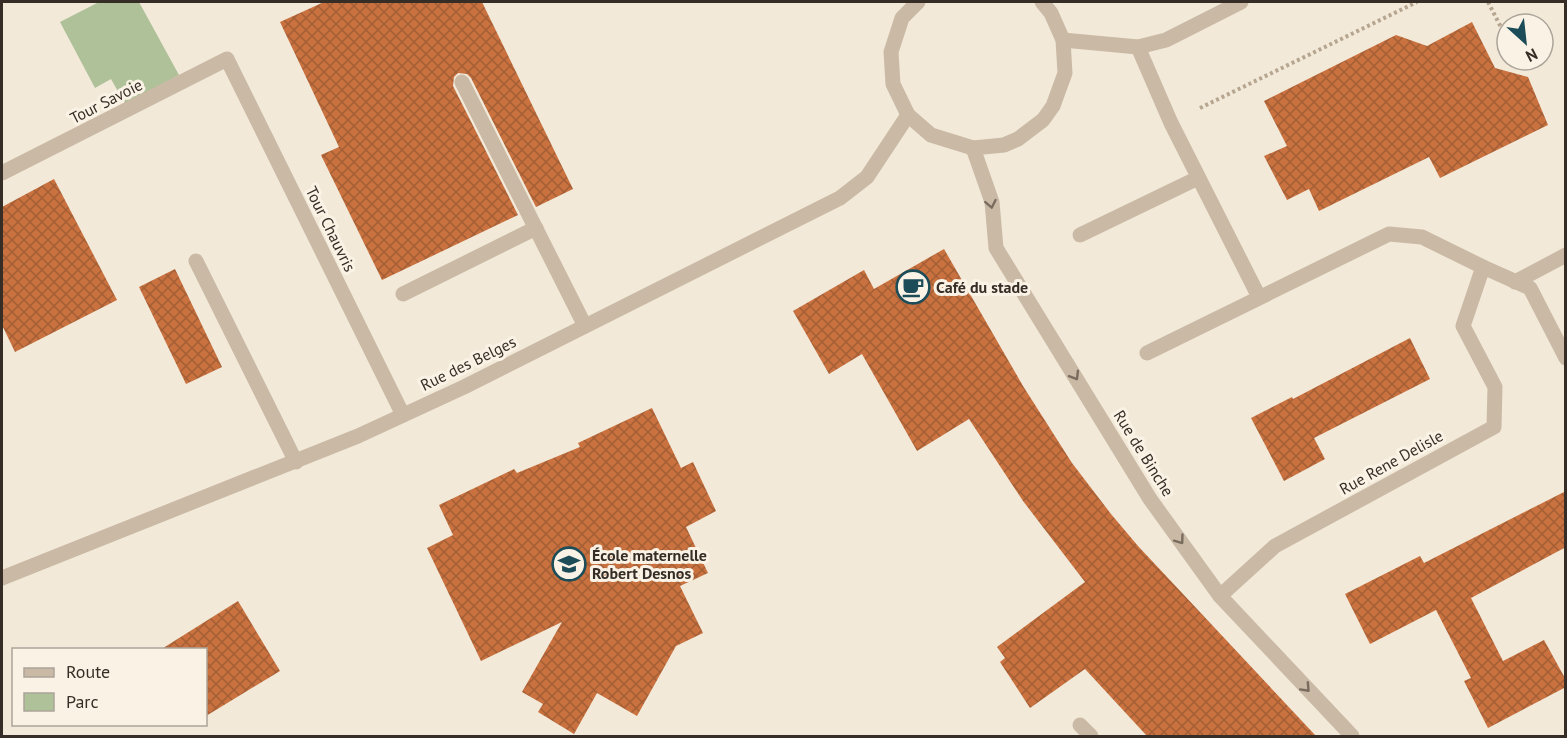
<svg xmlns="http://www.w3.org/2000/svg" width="1567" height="738" font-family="'PT Sans',sans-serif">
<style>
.green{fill:#afc199}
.building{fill:url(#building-cross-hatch)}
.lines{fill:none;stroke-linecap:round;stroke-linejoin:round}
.path{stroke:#b6a58f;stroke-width:4;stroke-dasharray:3 3;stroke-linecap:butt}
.minor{stroke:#cabaa5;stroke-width:15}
.oneway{stroke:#796c5f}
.labels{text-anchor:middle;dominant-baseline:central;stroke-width:6;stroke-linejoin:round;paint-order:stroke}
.street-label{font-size:16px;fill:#362d26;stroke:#faf3e5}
.poi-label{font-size:16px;font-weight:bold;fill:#362d26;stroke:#faf3e5;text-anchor:start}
</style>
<defs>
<pattern id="building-cross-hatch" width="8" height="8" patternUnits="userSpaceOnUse" patternTransform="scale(1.5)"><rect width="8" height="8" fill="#c9723f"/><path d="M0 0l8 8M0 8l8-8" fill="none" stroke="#a45e35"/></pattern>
</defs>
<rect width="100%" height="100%" fill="#f2e9d9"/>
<polygon class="green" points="99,2 139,2 179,75 125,104 111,79 95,88 60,22"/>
<g class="building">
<polygon points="324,2 482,2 573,189 536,207 471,78 467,74 458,73 454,77 453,86 518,215 382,280 321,155 339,147 280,22"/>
<polygon points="1472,22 1495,68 1528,77 1548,125 1440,178 1429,157 1319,211 1309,189 1287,200 1264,156 1287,146 1264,101 1396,35 1427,46"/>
<polygon points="54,179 117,300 15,352 2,325 2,207"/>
<polygon points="944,249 1023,386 1072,463 1111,514 1138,546 1316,736 1147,736 1085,669 1030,708 1000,662 1005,658 997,647 1085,582 1023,501 969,419 917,451 862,354 829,374 793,311 864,270 874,289"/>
<polygon points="175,269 222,367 186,384 139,287"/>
<polygon points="1410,338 1430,379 1314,438 1325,459 1284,481 1251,418 1292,397 1293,399"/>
<polygon points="652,408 681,468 693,462 716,511 686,527 708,573 680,586 703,633 676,646 637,716 597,693 574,734 538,712 543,704 522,692 562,622 481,661 427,548 453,535 439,505 514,469 517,473 580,447 578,443"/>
<polygon points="1566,491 1566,547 1471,598 1503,661 1544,640 1566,680 1566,687 1488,728 1464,681 1471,678 1436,610 1370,644 1345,594 1420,556 1424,563"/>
<polygon points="238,601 280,671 206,716 206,650 160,650"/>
</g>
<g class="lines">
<g class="path">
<polyline points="1488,2 1507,39"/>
<polyline points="1200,108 1417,2"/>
</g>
<g class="minor">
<polyline points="918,2 902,18 891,52 893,84 908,115 931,135 973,148 1004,145 1018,139 1043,120 1053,106 1065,73 1063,40 1051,13 1042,2"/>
<polyline points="1063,40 1138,47 1166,40 1241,2"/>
<polyline points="1138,47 1171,123 1259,297"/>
<polyline points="462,82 585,326"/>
<polyline points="973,148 992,202 996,248 1150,499 1220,596 1352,736"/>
<polyline points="2,173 227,59 403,415"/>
<polyline points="1080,235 1198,178"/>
<polyline points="196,261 296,462"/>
<polyline points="1483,267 1530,288 1566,358"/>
<polyline points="1515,282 1566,255"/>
<polyline points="403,294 536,228"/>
<polyline points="1147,353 1389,234 1422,237 1483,267 1463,326 1495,387 1494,427 1275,546 1220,596"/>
<polyline points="2,578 358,436 464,387 840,198 867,177 908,115"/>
<polyline points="1080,725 1091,736"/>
</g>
</g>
<defs><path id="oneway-chevron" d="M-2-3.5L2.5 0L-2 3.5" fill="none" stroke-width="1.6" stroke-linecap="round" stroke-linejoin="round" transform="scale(1.5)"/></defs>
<g class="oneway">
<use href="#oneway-chevron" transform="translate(991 204) rotate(79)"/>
<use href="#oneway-chevron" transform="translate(1075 376) rotate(59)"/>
<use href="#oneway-chevron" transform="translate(1180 540) rotate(54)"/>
<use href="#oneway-chevron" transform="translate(1306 688) rotate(47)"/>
</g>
<defs>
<g id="cafe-ring" transform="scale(1.725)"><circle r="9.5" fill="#faf3e5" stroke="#1b4c58" stroke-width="1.5"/><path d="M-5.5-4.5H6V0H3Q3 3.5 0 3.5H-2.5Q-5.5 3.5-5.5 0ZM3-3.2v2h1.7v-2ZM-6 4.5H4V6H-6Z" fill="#1b4c58"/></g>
<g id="school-ring" transform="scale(1.725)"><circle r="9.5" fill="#faf3e5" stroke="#1b4c58" stroke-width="1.5"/><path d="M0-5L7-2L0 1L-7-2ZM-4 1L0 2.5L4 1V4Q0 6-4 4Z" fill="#1b4c58"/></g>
</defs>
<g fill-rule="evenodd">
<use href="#cafe-ring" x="913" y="287"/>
<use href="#school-ring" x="569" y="564"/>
</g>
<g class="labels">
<g class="street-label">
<text transform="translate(106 101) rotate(-27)">Tour Savoie</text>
<text transform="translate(331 229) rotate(64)">Tour Chauvris</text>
<text transform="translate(468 363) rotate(-26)">Rue des Belges</text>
<text transform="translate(1144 453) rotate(58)">Rue de Binche</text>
<text transform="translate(1391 462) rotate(-29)">Rue Rene Delisle</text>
</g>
<g class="poi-label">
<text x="936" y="287">Café du stade</text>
<text x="592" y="555">École maternelle<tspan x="592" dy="18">Robert Desnos</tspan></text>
</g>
</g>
<rect width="1567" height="738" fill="none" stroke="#362d26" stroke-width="6"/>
<rect x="12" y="648" width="195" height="78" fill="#faf3e5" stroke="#aca499" stroke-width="1.5"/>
<rect x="24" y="668" width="30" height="9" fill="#cabaa5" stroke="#aca499" stroke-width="1.5"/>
<text x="66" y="678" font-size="18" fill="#362d26">Route</text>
<rect x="24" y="693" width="30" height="18" fill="#afc199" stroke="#aca499" stroke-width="1.5"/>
<text x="66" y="708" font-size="18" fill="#362d26">Parc</text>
<g transform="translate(1525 42) rotate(153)"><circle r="28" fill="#faf3e5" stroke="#aca499" stroke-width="1.5"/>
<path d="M0-4.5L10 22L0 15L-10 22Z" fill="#1b4c58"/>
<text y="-9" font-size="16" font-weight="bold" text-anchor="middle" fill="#362d26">N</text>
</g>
</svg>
